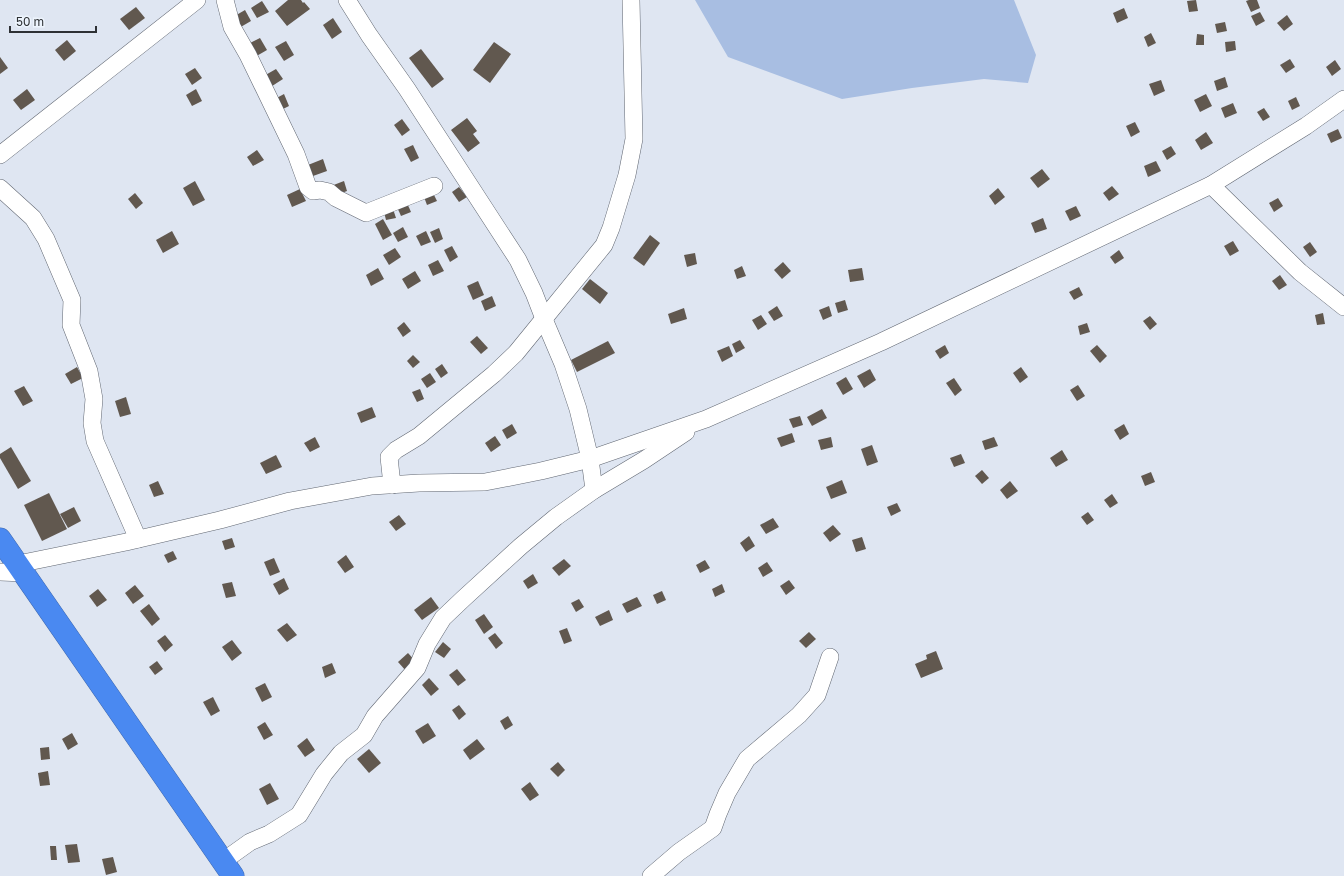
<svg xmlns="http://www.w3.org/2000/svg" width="1344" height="876" font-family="'Golos Text',sans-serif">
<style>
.green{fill:#a8bee2}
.building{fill:#61584f}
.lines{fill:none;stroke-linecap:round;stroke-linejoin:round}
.minor-casing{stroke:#616772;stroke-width:18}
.highway-casing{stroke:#406aaf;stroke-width:23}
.minor{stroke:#fff;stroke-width:17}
.highway{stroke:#4a89f1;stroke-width:22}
</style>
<rect width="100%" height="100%" fill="#dfe6f2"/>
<polygon class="green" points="695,0 1014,0 1036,55 1028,83 984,79 912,88 842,99 728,57"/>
<g class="building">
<polygon points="288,0 301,0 303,3 304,2 310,9 287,26 275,11"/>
<polygon points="1196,0 1198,11 1189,12 1187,1"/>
<polygon points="1249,0 1257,0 1260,8 1251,12 1246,1"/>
<polygon points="262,1 269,12 257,18 251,8"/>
<polygon points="136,7 145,18 129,30 120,19"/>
<polygon points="1124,8 1128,18 1117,23 1113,13"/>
<polygon points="245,10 251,21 239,28 233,17"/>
<polygon points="1260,12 1265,21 1256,26 1251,16"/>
<polygon points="1287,15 1293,24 1284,31 1277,23"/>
<polygon points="333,18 342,32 332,39 323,25"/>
<polygon points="1225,22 1227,31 1217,33 1215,24"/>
<polygon points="1151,33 1156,43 1148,47 1144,37"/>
<polygon points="1197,34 1204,35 1204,45 1196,45"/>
<polygon points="260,38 267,50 253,58 246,45"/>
<polygon points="67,40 76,51 64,61 55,50"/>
<polygon points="286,41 294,55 284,61 275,47"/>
<polygon points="1235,41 1236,50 1226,52 1225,42"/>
<polygon points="494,42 511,54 490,83 473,70"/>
<polygon points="421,49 444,79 432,88 409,58"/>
<polygon points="0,57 8,68 0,74"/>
<polygon points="1290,59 1295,67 1286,73 1280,65"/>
<polygon points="1335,60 1341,69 1332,76 1326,67"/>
<polygon points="195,68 202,78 192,85 185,74"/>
<polygon points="276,69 283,79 269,88 262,77"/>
<polygon points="1225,77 1228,87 1217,91 1214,81"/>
<polygon points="1161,80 1165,91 1154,96 1149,84"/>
<polygon points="27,89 35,100 21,110 13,100"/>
<polygon points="196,89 202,101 192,106 186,95"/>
<polygon points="284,94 289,106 279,111 273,100"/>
<polygon points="1206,94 1212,106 1200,112 1194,100"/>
<polygon points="1296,97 1300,106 1292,110 1288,101"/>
<polygon points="1233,103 1237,113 1225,118 1221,108"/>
<polygon points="1264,108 1270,117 1263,121 1257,112"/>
<polygon points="467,118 477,131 473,134 480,143 468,152 451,130"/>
<polygon points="402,119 410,130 402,136 394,125"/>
<polygon points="1135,122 1140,132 1131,137 1126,126"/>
<polygon points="1338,129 1342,138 1331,143 1327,134"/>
<polygon points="1206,132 1213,143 1201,150 1195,140"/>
<polygon points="413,145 419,158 411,162 404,149"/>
<polygon points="1171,146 1176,154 1167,160 1162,151"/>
<polygon points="257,150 264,160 253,166 247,157"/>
<polygon points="323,159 327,171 313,176 308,165"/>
<polygon points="1156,161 1161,171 1148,177 1144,166"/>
<polygon points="1042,169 1050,179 1038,188 1030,178"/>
<polygon points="195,181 205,200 193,206 183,188"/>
<polygon points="344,181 347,191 334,196 331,186"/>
<polygon points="1112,186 1119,194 1109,201 1103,193"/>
<polygon points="459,187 467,197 459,202 452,192"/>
<polygon points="998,188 1005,197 995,205 989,196"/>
<polygon points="300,189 306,201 292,207 287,195"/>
<polygon points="135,193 143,203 136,209 128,199"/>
<polygon points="433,193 437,201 427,205 424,197"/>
<polygon points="1278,198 1283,206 1274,212 1269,203"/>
<polygon points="407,203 411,212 401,216 397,207"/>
<polygon points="1076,206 1081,216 1070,221 1065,211"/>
<polygon points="393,209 396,218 386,220 384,212"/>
<polygon points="1043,218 1047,229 1035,233 1031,223"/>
<polygon points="383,219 392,235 383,240 375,224"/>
<polygon points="403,227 408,237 398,242 393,233"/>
<polygon points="439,228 443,239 435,243 430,232"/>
<polygon points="172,231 179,244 163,253 156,240"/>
<polygon points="426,231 431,242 421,246 416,236"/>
<polygon points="650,235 660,243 644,266 633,258"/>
<polygon points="1233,241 1239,251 1230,256 1224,246"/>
<polygon points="1310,242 1317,252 1310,257 1303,247"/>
<polygon points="452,246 458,257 450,262 444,250"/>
<polygon points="395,248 401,257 389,265 383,255"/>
<polygon points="1119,250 1124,258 1115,264 1110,257"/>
<polygon points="695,253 697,264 687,267 684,255"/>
<polygon points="438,260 444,271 433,276 428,265"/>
<polygon points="783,262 791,271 782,279 774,270"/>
<polygon points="742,266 746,276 737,279 734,270"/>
<polygon points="378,268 384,279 371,286 366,275"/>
<polygon points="862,268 864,280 850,282 848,270"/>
<polygon points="415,271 421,281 408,289 402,279"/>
<polygon points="1280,275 1287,285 1279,290 1272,281"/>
<polygon points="590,279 608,293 600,304 582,289"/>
<polygon points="478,281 484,295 473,300 467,286"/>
<polygon points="1079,287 1083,295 1074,300 1069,292"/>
<polygon points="492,296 496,306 485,311 481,301"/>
<polygon points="845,300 848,310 838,313 835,303"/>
<polygon points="777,306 783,316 774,321 768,312"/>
<polygon points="829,306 832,316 823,320 819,310"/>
<polygon points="684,308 687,319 671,324 668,314"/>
<polygon points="1323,313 1325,324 1317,325 1315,315"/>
<polygon points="761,315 767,324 758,330 752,320"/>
<polygon points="1150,316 1157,324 1150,330 1143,321"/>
<polygon points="404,322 411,331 403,337 397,328"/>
<polygon points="1087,323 1090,332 1080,335 1078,326"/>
<polygon points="477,336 488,348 481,354 470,342"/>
<polygon points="740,340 745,348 736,353 732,344"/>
<polygon points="608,341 615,353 577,372 571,360"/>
<polygon points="945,345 949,353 940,359 935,351"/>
<polygon points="1097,345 1107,356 1100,363 1090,351"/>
<polygon points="729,346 733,356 722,362 717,351"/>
<polygon points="413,355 420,362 413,368 407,361"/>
<polygon points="442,364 448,373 441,378 435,369"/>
<polygon points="77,367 83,378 71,384 65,374"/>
<polygon points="1021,367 1028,377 1020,383 1013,373"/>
<polygon points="870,369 876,380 864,388 857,376"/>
<polygon points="430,373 436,382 427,388 421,379"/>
<polygon points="846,377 853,389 843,395 836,383"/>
<polygon points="954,378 962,390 955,396 946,383"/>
<polygon points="1078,385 1085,396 1077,401 1070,390"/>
<polygon points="24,386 33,401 23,406 14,391"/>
<polygon points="420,389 424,399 417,402 412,392"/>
<polygon points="126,397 131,414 120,417 115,401"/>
<polygon points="372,407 376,417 361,423 357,413"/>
<polygon points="822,409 827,418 812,426 807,417"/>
<polygon points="800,416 803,425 793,428 789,419"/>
<polygon points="512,424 517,433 507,439 502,430"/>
<polygon points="1124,424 1129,434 1120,440 1114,430"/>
<polygon points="792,433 795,442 781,447 777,438"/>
<polygon points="495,436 501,445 491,452 485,443"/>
<polygon points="315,437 320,447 310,452 304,443"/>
<polygon points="831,437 833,447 821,450 818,440"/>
<polygon points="994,437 998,446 985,450 982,441"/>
<polygon points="872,445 878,462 867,466 861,449"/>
<polygon points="11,447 31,481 18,489 0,458 0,454"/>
<polygon points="1062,450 1068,460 1056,467 1050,458"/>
<polygon points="961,454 965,463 954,467 950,458"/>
<polygon points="276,455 282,467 266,474 260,463"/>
<polygon points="982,470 989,478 982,484 975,476"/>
<polygon points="1151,472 1155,482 1145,486 1141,476"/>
<polygon points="842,480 847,493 831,499 826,487"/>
<polygon points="158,481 164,494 154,497 149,485"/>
<polygon points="1010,481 1018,491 1007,499 1000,490"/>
<polygon points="49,493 67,529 42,541 24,505"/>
<polygon points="1112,494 1118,503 1110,508 1104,500"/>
<polygon points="897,503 901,511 891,516 887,507"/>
<polygon points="74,507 81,521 68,528 60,514"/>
<polygon points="1088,512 1094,520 1087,525 1081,517"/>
<polygon points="399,515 406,524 396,531 389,522"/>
<polygon points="773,518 779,527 766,534 760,525"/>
<polygon points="833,525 841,534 830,542 823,533"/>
<polygon points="749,536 755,546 746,552 740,543"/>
<polygon points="862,537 866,549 856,552 852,540"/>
<polygon points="232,538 235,547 225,550 222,541"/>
<polygon points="173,551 177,559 168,563 164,555"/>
<polygon points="346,555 354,567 345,573 337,562"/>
<polygon points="274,558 280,572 270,576 264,562"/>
<polygon points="564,559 571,566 559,576 552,568"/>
<polygon points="705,560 710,568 700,573 696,565"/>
<polygon points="767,562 773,571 763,577 758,568"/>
<polygon points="533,574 538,583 528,589 523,581"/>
<polygon points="284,578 289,589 279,595 273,584"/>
<polygon points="789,580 795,588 786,595 780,586"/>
<polygon points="232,582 236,596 226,598 222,584"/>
<polygon points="722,584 725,592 715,597 712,589"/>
<polygon points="135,585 144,596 133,604 125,593"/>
<polygon points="98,589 107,600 97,607 89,596"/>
<polygon points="662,591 666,600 657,604 653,595"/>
<polygon points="431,597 439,608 422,620 414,610"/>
<polygon points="637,597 642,606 627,613 622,604"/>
<polygon points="579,599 584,607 576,612 571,603"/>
<polygon points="149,604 160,619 152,626 140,611"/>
<polygon points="609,610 613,620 600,626 595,617"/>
<polygon points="484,614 493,627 484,634 475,620"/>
<polygon points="287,623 297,635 287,642 277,630"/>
<polygon points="567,628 572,641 564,644 559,631"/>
<polygon points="809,632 816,639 806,648 799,641"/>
<polygon points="495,633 503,643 496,649 488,638"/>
<polygon points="165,635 173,645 165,652 157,641"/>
<polygon points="232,640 242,653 232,661 222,647"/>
<polygon points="443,642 451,649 444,658 435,652"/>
<polygon points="936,651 943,669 921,678 915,664 927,659 926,655"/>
<polygon points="408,653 417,663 407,672 398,662"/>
<polygon points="157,661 163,669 155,675 149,667"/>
<polygon points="332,663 336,673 325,678 322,667"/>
<polygon points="457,669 466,680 458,686 449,675"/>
<polygon points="429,678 439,689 431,696 422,685"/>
<polygon points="265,683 272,697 262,702 255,688"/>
<polygon points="213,697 220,711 211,716 203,702"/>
<polygon points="459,705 466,714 459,720 452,710"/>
<polygon points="508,716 513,725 505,730 500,721"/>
<polygon points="265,722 273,735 264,740 257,727"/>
<polygon points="428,723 436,736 423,744 415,731"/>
<polygon points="72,733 78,744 68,750 62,739"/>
<polygon points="307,738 315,750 305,757 297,746"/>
<polygon points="477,739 485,749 470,760 463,750"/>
<polygon points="49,747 50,759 41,760 40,748"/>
<polygon points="369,749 381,763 369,773 357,759"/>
<polygon points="558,762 565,770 558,777 550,769"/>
<polygon points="48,771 50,785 40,786 38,773"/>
<polygon points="530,782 539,795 530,801 521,789"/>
<polygon points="270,783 279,799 267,805 259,789"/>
<polygon points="77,844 80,862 68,863 65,845"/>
<polygon points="50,846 56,846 57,860 51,860"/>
<polygon points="113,857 117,872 106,875 102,859"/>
</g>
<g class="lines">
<g class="minor-casing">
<g id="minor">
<polyline points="225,0 232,27 248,55 296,154 308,187 313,191 320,190 329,192 336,198 366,213 434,186"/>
<polyline points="347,0 369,35 407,89 518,260 534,293 546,324 563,364 578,409 590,459 594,490"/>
<polyline points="0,155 197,0"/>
<polyline points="1211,185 1300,272 1344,307"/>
<polyline points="0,188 33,218 46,239 72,300 71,325 89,371 94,399 92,423 95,441 138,539"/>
<polyline points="392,485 389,457 396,450 419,436 494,374 516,353 604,245 611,228 627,175 634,139 631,0"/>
<polyline points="18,564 126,542 220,520 290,501 372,486 419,483 485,482 541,471 590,459 706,419 881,342 1211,185 1306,126 1344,99"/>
<polyline points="0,572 24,573"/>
<polyline points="222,862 250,842 269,834 299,815 324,774 341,753 364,735 375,716 417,668 427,644 443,618 463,599 521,546 556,517 594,490 644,460 686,432"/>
<polyline points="651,876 679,852 713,828 718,814 727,793 747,759 799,715 817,695 830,657"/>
</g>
</g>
<g class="highway-casing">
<polyline id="highway" points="0,539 233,876"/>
</g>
<use href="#minor" class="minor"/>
<use href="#highway" class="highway"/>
</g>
<path d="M10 26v6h86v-6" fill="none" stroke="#2e3135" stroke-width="2"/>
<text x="16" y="26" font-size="12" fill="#2e3135" stroke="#edf4fd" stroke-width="3" paint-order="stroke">50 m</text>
</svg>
